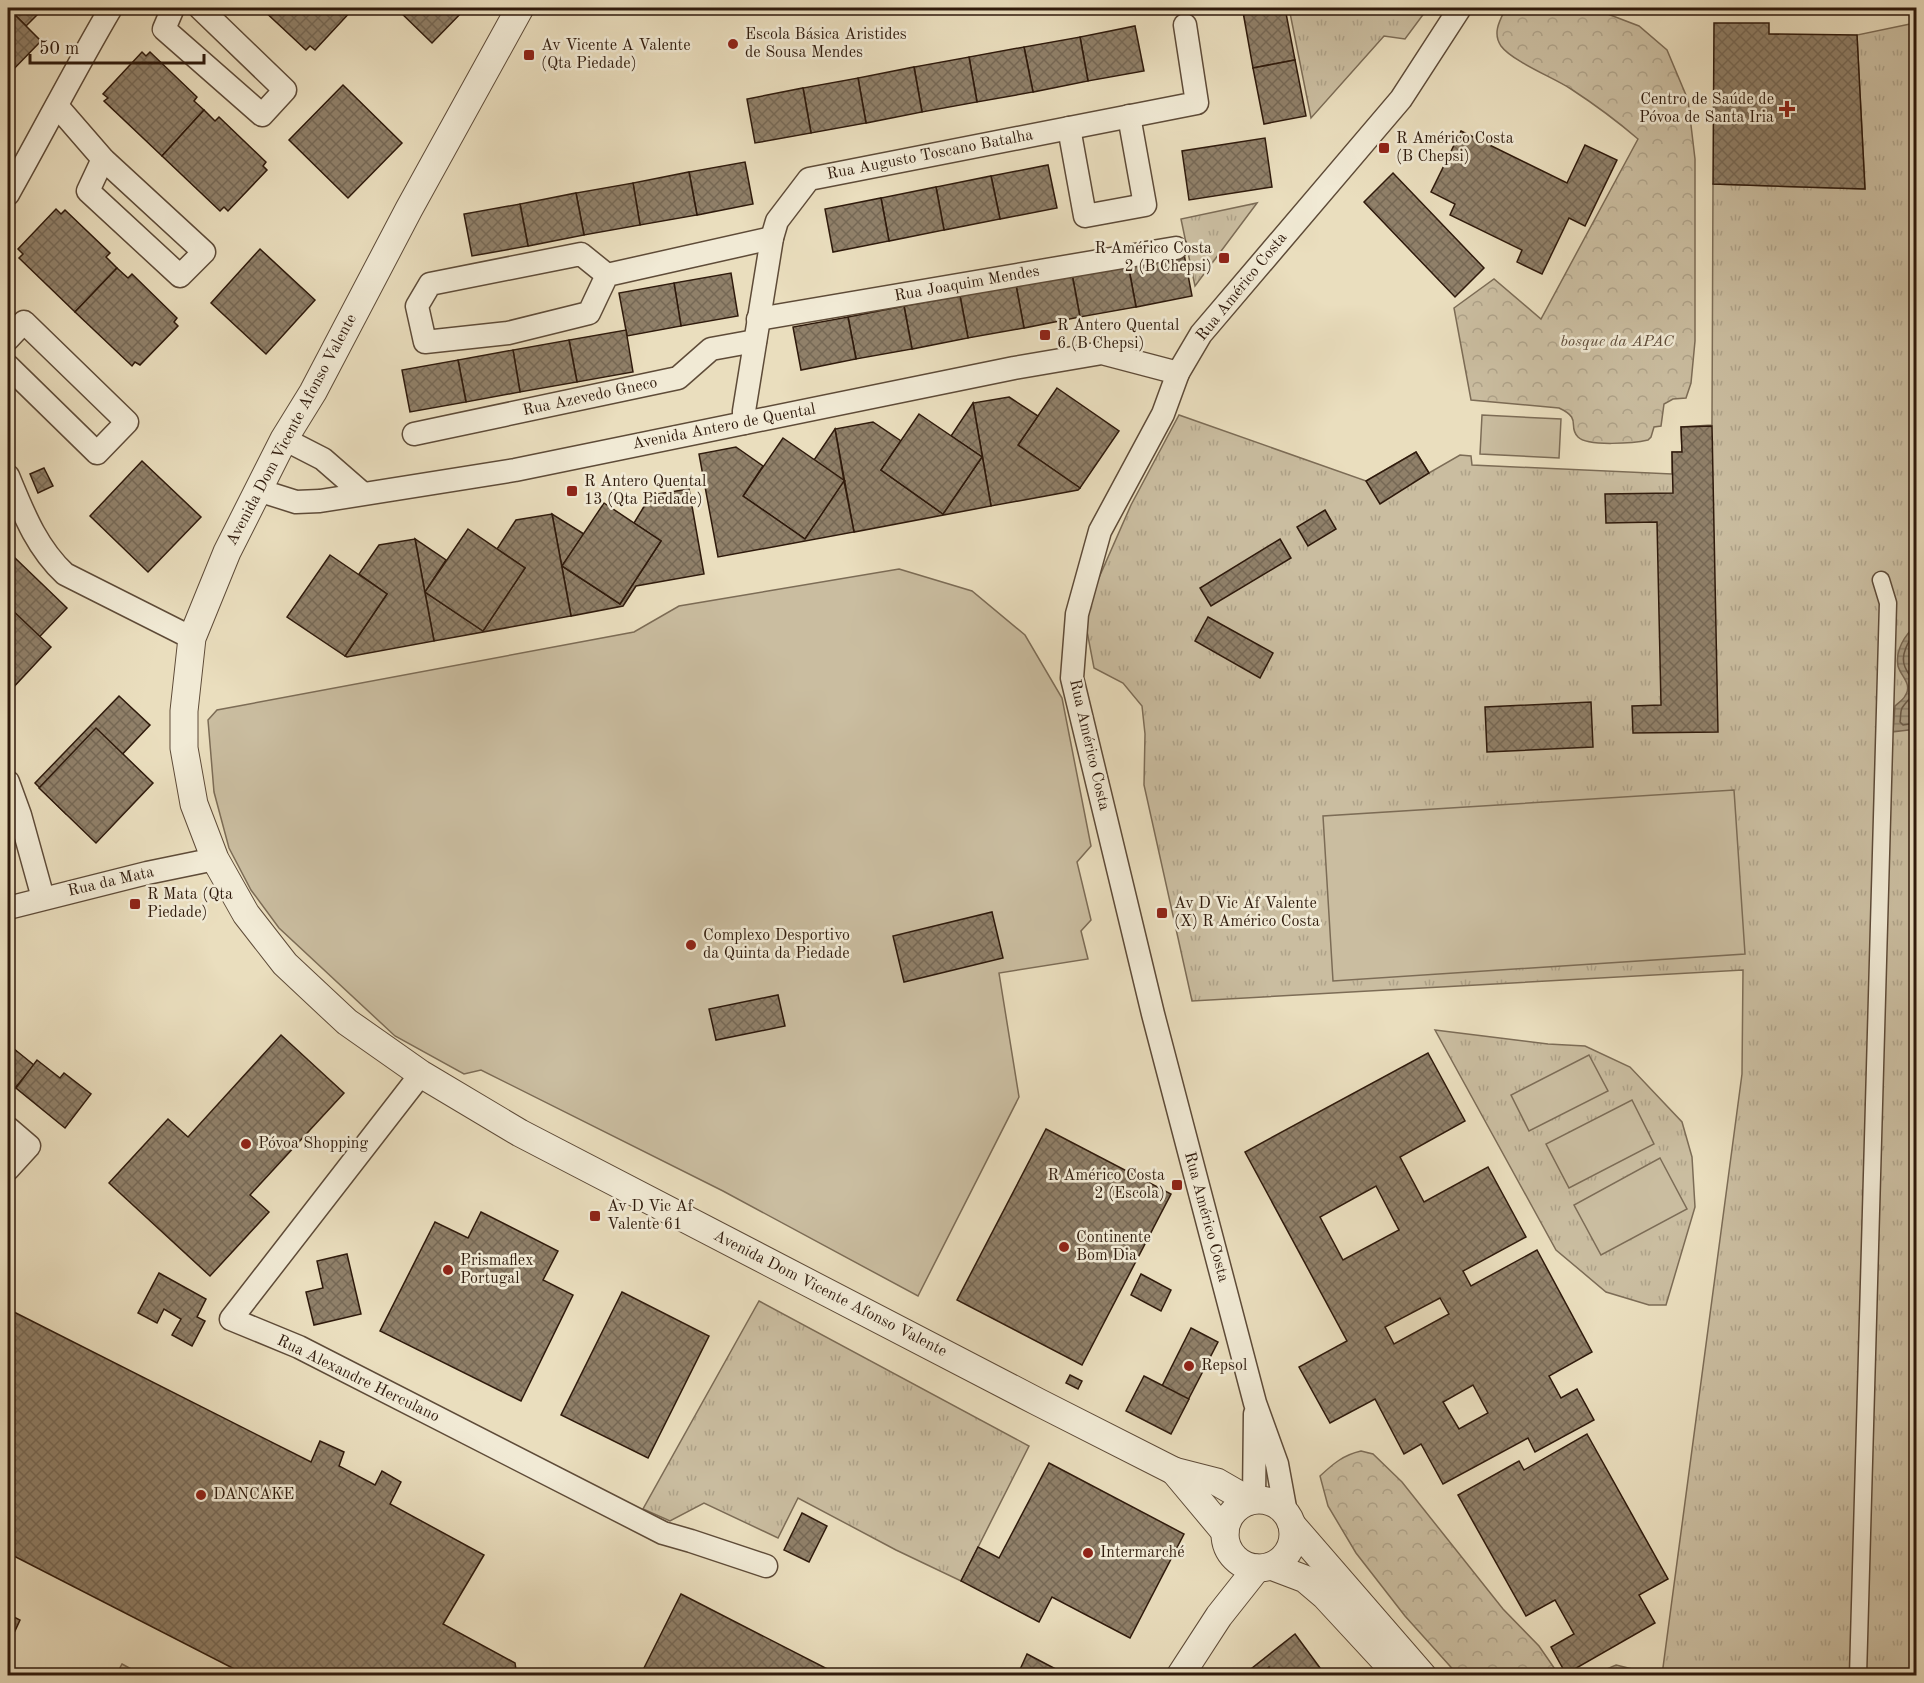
<svg xmlns="http://www.w3.org/2000/svg" width="1924" height="1683" font-family="'Old Standard TT',serif">
<style>
.grass{fill:url(#grass-tufts);stroke:#7c6c56;stroke-width:1.5}
.forest{fill:url(#forest-crowns);stroke:#7c6c56;stroke-width:1.5}
.garden{fill:#cabda0;stroke:#7c6c56;stroke-width:1.5}
.water{fill:url(#water-rules);stroke:#796752;stroke-width:1.5}
.lines{fill:none;stroke-linecap:round;stroke-linejoin:round}
.shore{stroke:#6c5a46;stroke-width:1.5}
.building{fill:url(#building-cross-hatch);stroke:#2f1a0c;stroke-width:1.5;fill-rule:evenodd}
.pedestrian-casing{stroke:#5e4b38;stroke-width:19}
.minor-casing{stroke:#5e4b38;stroke-width:25}
.tertiary-casing{stroke:#5e4b38;stroke-width:29}
.pedestrian{stroke:#f1ead5;stroke-width:16}
.minor{stroke:#f1ead5;stroke-width:22}
.tertiary{stroke:#f1ead5;stroke-width:27}
.poi-dot{fill:#8f2418;stroke:#f1ead5;stroke-width:2}
.labels{text-anchor:middle;dominant-baseline:central;stroke-width:5;stroke-linejoin:round;paint-order:stroke}
.poi-label{font-size:16px;fill:#2f1a0c;stroke:#f1ead5;text-anchor:start}
.street-label{font-size:16px;fill:#2f1a0c;stroke:#f1ead5}
.park-label{font-size:16px;font-style:italic;fill:#5e4b38;stroke:#f1ead5}
</style>
<defs>
<pattern id="grass-tufts" width="24" height="20" patternUnits="userSpaceOnUse" patternTransform="scale(1.5)"><rect width="24" height="20" fill="#cabda0"/><path d="M3 7l-1-3M5 7V3M7 7l1-3M15 17l-1-3M17 17v-4M19 17l1-3" fill="none" stroke="#aea289"/></pattern>
<pattern id="forest-crowns" width="20" height="18" patternUnits="userSpaceOnUse" patternTransform="scale(1.5)"><rect width="20" height="18" fill="#cabda0"/><path d="M2 6a3 3 0 1 1 6 0M12 15a3 3 0 1 1 6 0" fill="none" stroke="#aea289"/></pattern>
<pattern id="water-rules" width="6" height="5" patternUnits="userSpaceOnUse" patternTransform="scale(1.5)"><rect width="6" height="5" fill="#aa9b81"/><path d="M0 2.5h6" fill="none" stroke="#8b7e68"/></pattern>
<pattern id="building-cross-hatch" width="8" height="8" patternUnits="userSpaceOnUse" patternTransform="scale(1.5)"><rect width="8" height="8" fill="#908069"/><path d="M0 0l8 8M0 8l8-8" fill="none" stroke="#766855"/></pattern>
</defs>
<rect width="100%" height="100%" fill="#eadebe"/>
<filter id="stains"><feTurbulence type="fractalNoise" baseFrequency=".00333" numOctaves="4"/><feColorMatrix values="0 0 0 0 .2 0 0 0 0 .09 0 0 0 0 .02 0 0 0 .5 -.17"/></filter>
<radialGradient id="worn" r=".72"><stop offset=".6" stop-color="#630" stop-opacity="0"/><stop offset="1" stop-color="#630" stop-opacity=".3"/></radialGradient>
<g class="grass">
<polygon points="1289,8 1428,8 1405,39 1384,36 1311,118"/>
<polygon points="1910,24 1916,24 1916,1675 1662,1675 1742,1074 1743,970 1192,1001 1144,785 1145,734 1142,706 1123,683 1094,668 1086,626 1094,589 1131,505 1179,415 1366,481 1416,452 1429,473 1460,455 1471,456 1472,465 1672,474 1672,452 1682,452 1681,427 1712,425 1713,184 1865,189 1857,35"/>
<polygon points="1257,203 1195,286 1181,219"/>
<polygon points="1435,1030 1548,1044 1585,1046 1630,1067 1682,1122 1692,1157 1695,1207 1666,1305 1649,1305 1606,1292 1556,1250"/>
<polygon points="759,1301 1029,1446 961,1581 896,1550 798,1498 778,1538 704,1503 670,1521 643,1509"/>
</g>
<g class="forest">
<path d="M1506,8h86l47,18 28,24 21,50 7,59v182l-4,42 -5,15 -13,1 -9,5 -3,22 -7,1 -3,10 -3,3c-13,3 -60,7 -70,-3 -11,-11 5,-18 -19,-29l-88,-8 -17,-92 40,-29 47,40 97,-180c-21,-18 -44,-35 -67,-50 -17,-11 -59,-28 -70,-43 -9,-13 -1,-26 5,-38z"/>
<path d="M1361,1451l12,3 29,28 101,127 36,37 20,29h-101l-53,-59 -49,-63 -28,-47 -8,-30c13,-12 23,-21 41,-25z"/>
<polygon points="122,1664 142,1675 116,1675"/>
<polygon points="1616,1665 1632,1669 1635,1675 1593,1675"/>
</g>
<g class="garden">
<polygon points="1482,415 1561,419 1559,458 1480,454"/>
<polygon points="899,569 972,591 1025,635 1062,698 1091,846 1077,862 1091,920 1081,931 1088,959 999,973 1019,1097 918,1296 723,1191 481,1070 464,1074 395,1036 279,928 251,890 229,848 214,792 208,720 217,710 634,632 679,606"/>
<polygon points="1734,790 1745,954 1333,981 1323,816"/>
<polygon points="1589,1055 1608,1091 1529,1131 1511,1095"/>
<polygon points="1632,1100 1654,1144 1569,1188 1546,1144"/>
<polygon points="1660,1158 1687,1209 1601,1255 1574,1205"/>
</g>
<path class="water" d="M1916,625v104l-23,3 2,-26c3,-3 8,-6 10,-10 8,-12 -4,-19 -7,-30 -3,-16 7,-31 18,-41z"/>
<g class="lines">
<path class="shore" d="M1916,633c-8,7 -16,23 -11,34 3,8 9,11 9,21 -1,10 -7,12 -12,20 -2,4 -1,9 -2,14l3,3 13,-2"/>
</g>
<g class="building">
<polygon points="8,8 44,8 26,26"/>
<polygon points="8,8 41,41 8,75"/>
<polygon points="261,8 354,8 315,50 310,46 306,50"/>
<polygon points="396,8 466,8 432,43"/>
<polygon points="1264,8 1285,8 1295,60 1253,68 1243,12"/>
<polygon points="1714,23 1769,23 1769,34 1857,35 1865,189 1713,184"/>
<polygon points="1135,26 1144,71 1088,81 1080,37"/>
<polygon points="1080,37 1088,81 1033,92 1024,47"/>
<polygon points="1024,47 1033,92 977,102 969,57"/>
<polygon points="142,52 146,56 150,52 197,97 194,101 204,110 162,156 104,101 108,98 103,94"/>
<polygon points="969,57 977,102 922,112 914,67"/>
<polygon points="1295,60 1306,116 1264,124 1253,68"/>
<polygon points="914,67 922,112 866,123 858,78"/>
<polygon points="858,78 866,123 811,133 803,88"/>
<polygon points="343,85 402,143 348,198 289,140"/>
<polygon points="803,88 811,133 755,143 747,99"/>
<polygon points="204,110 215,121 219,117 266,162 263,166 267,170 228,211 224,207 220,211 162,156"/>
<polygon points="1461,131 1567,183 1585,145 1617,160 1585,226 1569,218 1542,274 1517,262 1522,250 1450,215 1455,204 1431,192"/>
<polygon points="1265,138 1272,187 1189,200 1182,151"/>
<polygon points="745,162 753,204 697,215 689,172"/>
<polygon points="1048,165 1057,208 1000,219 991,176"/>
<polygon points="689,172 697,215 640,225 633,183"/>
<polygon points="1393,173 1484,268 1455,297 1364,202"/>
<polygon points="991,176 1000,219 944,230 936,187"/>
<polygon points="633,183 640,225 584,235 576,193"/>
<polygon points="936,187 944,230 889,241 881,198"/>
<polygon points="576,193 584,235 528,246 520,204"/>
<polygon points="881,198 889,241 833,252 825,209"/>
<polygon points="520,204 528,246 472,256 464,214"/>
<polygon points="56,209 61,214 65,210 110,253 106,257 117,268 75,312 19,258 23,254 18,249"/>
<polygon points="260,249 315,300 266,354 211,303"/>
<polygon points="1184,254 1192,296 1136,307 1128,264"/>
<polygon points="1128,264 1136,307 1080,317 1072,274"/>
<polygon points="117,268 128,278 132,274 177,318 174,322 178,326 140,365 135,362 132,366 75,312"/>
<polygon points="731,273 738,316 681,326 674,283"/>
<polygon points="1072,274 1080,317 1024,328 1016,285"/>
<polygon points="674,283 681,326 627,336 619,293"/>
<polygon points="1016,285 1024,328 968,338 960,296"/>
<polygon points="960,296 968,338 912,349 904,306"/>
<polygon points="904,306 912,349 856,359 848,317"/>
<polygon points="848,317 856,359 801,370 793,327"/>
<polygon points="626,330 633,372 577,382 569,340"/>
<polygon points="569,340 577,382 520,392 513,350"/>
<polygon points="513,350 520,392 466,402 458,360"/>
<polygon points="458,360 466,402 410,412 402,370"/>
<polygon points="1057,388 1119,431 1080,488 1018,445"/>
<polygon points="1009,397 1038,416 1018,445 1080,488 1078,490 991,506 973,403"/>
<polygon points="973,403 991,506 854,532 835,429 873,422 901,441 881,470 943,514 982,457 951,436"/>
<polygon points="919,414 982,457 943,514 881,470"/>
<polygon points="1712,426 1718,732 1633,733 1632,706 1661,705 1657,522 1606,523 1605,494 1673,493 1672,452 1682,452 1681,427"/>
<polygon points="835,429 844,481 814,460"/>
<polygon points="783,438 845,481 805,539 743,496"/>
<polygon points="736,447 763,466 743,496 805,539 844,481 854,532 718,557 699,454"/>
<polygon points="1416,452 1429,473 1380,504 1366,481"/>
<polygon points="142,461 201,517 148,572 90,516"/>
<polygon points="44,468 53,486 38,493 30,474"/>
<polygon points="689,489 704,574 636,586 623,606 571,616 552,514 584,534 562,566 620,604 661,541 634,523 651,495"/>
<polygon points="604,503 661,541 620,604 562,566"/>
<polygon points="1325,510 1336,529 1308,546 1297,527"/>
<polygon points="552,514 571,616 434,641 415,539 446,560 425,592 483,631 525,568 497,549 516,520"/>
<polygon points="468,529 525,568 483,631 425,592"/>
<polygon points="415,539 434,641 347,657 345,656 387,594 359,574 379,545"/>
<polygon points="1280,539 1291,558 1211,606 1200,588"/>
<polygon points="330,555 387,594 345,656 287,617"/>
<polygon points="14,557 67,608 22,655 8,640 8,564"/>
<polygon points="8,606 51,647 8,693"/>
<polygon points="1208,617 1273,653 1260,678 1195,641"/>
<polygon points="119,696 150,725 66,814 35,783"/>
<polygon points="1591,702 1593,747 1487,752 1485,707"/>
<polygon points="96,728 153,783 96,843 39,788"/>
<polygon points="992,912 1003,958 904,982 893,936"/>
<polygon points="778,995 785,1026 716,1040 709,1009"/>
<polygon points="281,1035 344,1093 250,1195 269,1212 210,1276 109,1183 168,1119 188,1137"/>
<polygon points="8,1044 34,1065 11,1093 8,1090"/>
<path d="M1428,1053l37,68 -65,36 24,45 64,-35 38,70 -63,34 8,15 66,-36 55,102 -43,24 12,22 16,-9 17,31 -59,32 -7,-14 -85,46 -22,-40 -17,10 -29,-55 -45,24 -31,-56 48,-26 -102,-189zM1376,1186l23,44 -56,30 -23,-43zM1440,1298l9,16 -55,30 -9,-17zM1473,1385l15,28 -29,16 -16,-27z"/>
<polygon points="37,1060 60,1078 64,1073 91,1094 65,1128 16,1088"/>
<polygon points="1046,1129 1171,1194 1082,1365 957,1300"/>
<polygon points="481,1212 558,1251 543,1280 573,1295 521,1401 380,1331 435,1222 468,1238"/>
<polygon points="347,1254 361,1314 314,1325 306,1292 323,1288 317,1261"/>
<polygon points="159,1273 206,1299 197,1317 205,1321 192,1346 172,1335 181,1319 164,1309 157,1323 138,1313"/>
<polygon points="1141,1274 1171,1290 1161,1311 1131,1295"/>
<polygon points="622,1292 709,1336 648,1458 561,1415"/>
<polygon points="8,1309 311,1462 320,1441 344,1452 339,1466 375,1485 382,1471 401,1482 390,1504 484,1555 443,1624 515,1663 517,1676 248,1676 8,1553"/>
<polygon points="1191,1328 1218,1342 1186,1404 1160,1390"/>
<polygon points="1070,1375 1082,1381 1078,1389 1066,1383"/>
<polygon points="1144,1376 1189,1399 1171,1434 1126,1411"/>
<polygon points="1587,1434 1668,1579 1639,1595 1655,1623 1566,1674 1551,1647 1574,1634 1555,1600 1526,1616 1458,1495 1519,1461 1524,1470"/>
<polygon points="1049,1463 1184,1534 1130,1638 1052,1597 1039,1622 961,1581 978,1547 999,1558"/>
<polygon points="802,1513 827,1526 809,1562 784,1550"/>
<polygon points="681,1594 841,1676 640,1676"/>
<polygon points="8,1614 20,1620 8,1646"/>
<polygon points="1295,1634 1326,1676 1242,1676"/>
<polygon points="1027,1654 1069,1676 1017,1676"/>
<polygon points="1269,1667 1276,1676 1258,1676"/>
</g>
<g class="lines">
<g class="pedestrian-casing">
<polyline id="pedestrian" points="1858,1676 1888,603 1881,580"/>
</g>
<g class="minor-casing">
<g id="minor">
<polyline points="173,8 164,29 262,115 285,90 200,8"/>
<polyline points="57,106 103,159 204,252 180,276 88,191 103,159"/>
<polyline points="1069,128 1085,216 1145,205 1129,116"/>
<path d="M8,194c35,-62 67,-125 103,-186"/>
<polyline points="607,275 589,313 508,333 425,342 417,306 430,284 581,254 607,275 772,238"/>
<polyline points="758,319 1176,248"/>
<polyline points="8,339 24,322 127,422 97,453 8,366"/>
<polyline points="744,423 744,411 772,238 777,221 809,179 1197,103 1185,25"/>
<polyline points="414,434 678,378 711,349 755,341"/>
<polyline points="284,439 323,459 362,493"/>
<path d="M8,476c15,36 28,71 57,98l127,64"/>
<polyline points="258,490 296,502 320,501 515,470 1014,368 1102,353 1178,373"/>
<polyline points="8,782 20,815 43,898"/>
<polyline points="8,908 147,873 215,859"/>
<polyline points="421,1074 231,1319 299,1347 663,1533 691,1541 766,1566"/>
<polyline points="8,1128 29,1146 8,1169"/>
<polyline points="1254,1500 1255,1414"/>
<polyline points="1286,1513 1277,1464 1255,1403 1153,1014 1072,678 1077,614 1100,531 1163,414 1178,373 1201,334 1401,99 1460,8"/>
</g>
</g>
<g class="tertiary-casing">
<g id="tertiary">
<polyline points="520,8 409,209 313,392 284,439 227,552 192,638 184,711 184,748 194,804 215,859 246,914 285,964 347,1022 421,1074 520,1133 1038,1402 1174,1471 1217,1482 1250,1501"/>
<polyline points="1174,1471 1225,1532"/>
<circle cx="1259" cy="1534" r="34"/>
<polyline points="1292,1525 1423,1676"/>
<polyline points="1271,1566 1305,1579 1325,1596 1399,1676"/>
<polyline points="1180,1676 1219,1616 1257,1568"/>
</g>
</g>
<use href="#pedestrian" class="pedestrian"/>
<use href="#minor" class="minor"/>
<use href="#tertiary" class="tertiary"/>
</g>
<g class="poi-dot">
<circle cx="733" cy="44" r="6"/>
<rect x="523" y="49" width="12" height="12" rx="3"/>
<path d="M1784 100h6v6h6v6h-6v6h-6v-6h-6v-6h6z"/>
<rect x="1378" y="142" width="12" height="12" rx="3"/>
<rect x="1218" y="252" width="12" height="12" rx="3"/>
<rect x="1039" y="329" width="12" height="12" rx="3"/>
<rect x="566" y="485" width="12" height="12" rx="3"/>
<rect x="129" y="898" width="12" height="12" rx="3"/>
<rect x="1156" y="907" width="12" height="12" rx="3"/>
<circle cx="691" cy="945" r="6"/>
<circle cx="246" cy="1144" r="6"/>
<rect x="1171" y="1179" width="12" height="12" rx="3"/>
<rect x="589" y="1210" width="12" height="12" rx="3"/>
<circle cx="1064" cy="1247" r="6"/>
<circle cx="448" cy="1270" r="6"/>
<circle cx="1189" cy="1366" r="6"/>
<circle cx="201" cy="1495" r="6"/>
<circle cx="1088" cy="1553" r="6"/>
</g>
<g class="labels">
<g class="poi-label">
<text x="745" y="35">Escola Básica Aristides<tspan x="745" dy="18">de Sousa Mendes</tspan></text>
<text x="541" y="46">Av Vicente A Valente<tspan x="541" dy="18">(Qta Piedade)</tspan></text>
<text x="1774" y="100" text-anchor="end">Centro de Saúde de<tspan x="1774" dy="18">Póvoa de Santa Iria</tspan></text>
<text x="1396" y="139">R Américo Costa<tspan x="1396" dy="18">(B Chepsi)</tspan></text>
<text x="1212" y="249" text-anchor="end">R Américo Costa<tspan x="1212" dy="18">2 (B Chepsi)</tspan></text>
<text x="1057" y="326">R Antero Quental<tspan x="1057" dy="18">6 (B Chepsi)</tspan></text>
<text x="584" y="482">R Antero Quental<tspan x="584" dy="18">13 (Qta Piedade)</tspan></text>
<text x="147" y="895">R Mata (Qta<tspan x="147" dy="18">Piedade)</tspan></text>
<text x="1174" y="904">Av D Vic Af Valente<tspan x="1174" dy="18">(X) R Américo Costa</tspan></text>
<text x="703" y="936">Complexo Desportivo<tspan x="703" dy="18">da Quinta da Piedade</tspan></text>
<text x="258" y="1144">Póvoa Shopping</text>
<text x="1165" y="1176" text-anchor="end">R Américo Costa<tspan x="1165" dy="18">2 (Escola)</tspan></text>
<text x="607" y="1207">Av D Vic Af<tspan x="607" dy="18">Valente 61</tspan></text>
<text x="1076" y="1238">Continente<tspan x="1076" dy="18">Bom Dia</tspan></text>
<text x="460" y="1261">Prismaflex<tspan x="460" dy="18">Portugal</tspan></text>
<text x="1201" y="1366">Repsol</text>
<text x="213" y="1495">DANCAKE</text>
<text x="1100" y="1553">Intermarché</text>
</g>
<g class="street-label">
<text transform="translate(930 155) rotate(-11)">Rua Augusto Toscano Batalha</text>
<text transform="translate(967 284) rotate(-10)">Rua Joaquim Mendes</text>
<text transform="translate(1242 287) rotate(-51)">Rua Américo Costa</text>
<text transform="translate(590 397) rotate(-12)">Rua Azevedo Gneco</text>
<text transform="translate(724 427) rotate(-11)">Avenida Antero de Quental</text>
<text transform="translate(292 430) rotate(-62)">Avenida Dom Vicente Afonso Valente</text>
<text transform="translate(1089 745) rotate(77)">Rua Américo Costa</text>
<text transform="translate(111 882) rotate(-13)">Rua da Mata</text>
<text transform="translate(1206 1217) rotate(75)">Rua Américo Costa</text>
<text transform="translate(830 1294) rotate(27)">Avenida Dom Vicente Afonso Valente</text>
<text transform="translate(358 1379) rotate(26)">Rua Alexandre Herculano</text>
</g>
<g class="park-label">
<text x="1617" y="342">bosque da APAC</text>
</g>
</g>
<rect width="1924" height="1683" fill="none" stroke="#eadebe" stroke-width="30"/>
<rect x="9" y="9" width="1906" height="1665" fill="none" stroke="#2f1a0c" stroke-width="3"/>
<rect x="15" y="15" width="1894" height="1653" fill="none" stroke="#2f1a0c" stroke-width="1.5"/>
<path d="M30 54v9h174v-9" fill="none" stroke="#2f1a0c" stroke-width="3"/>
<text x="39" y="54" font-size="18" fill="#2f1a0c" stroke="#f1ead5" stroke-width="4.5" paint-order="stroke">50 m</text>
<rect width="100%" height="100%" filter="url(#stains)"/>
<rect width="100%" height="100%" fill="url(#worn)"/>
</svg>
